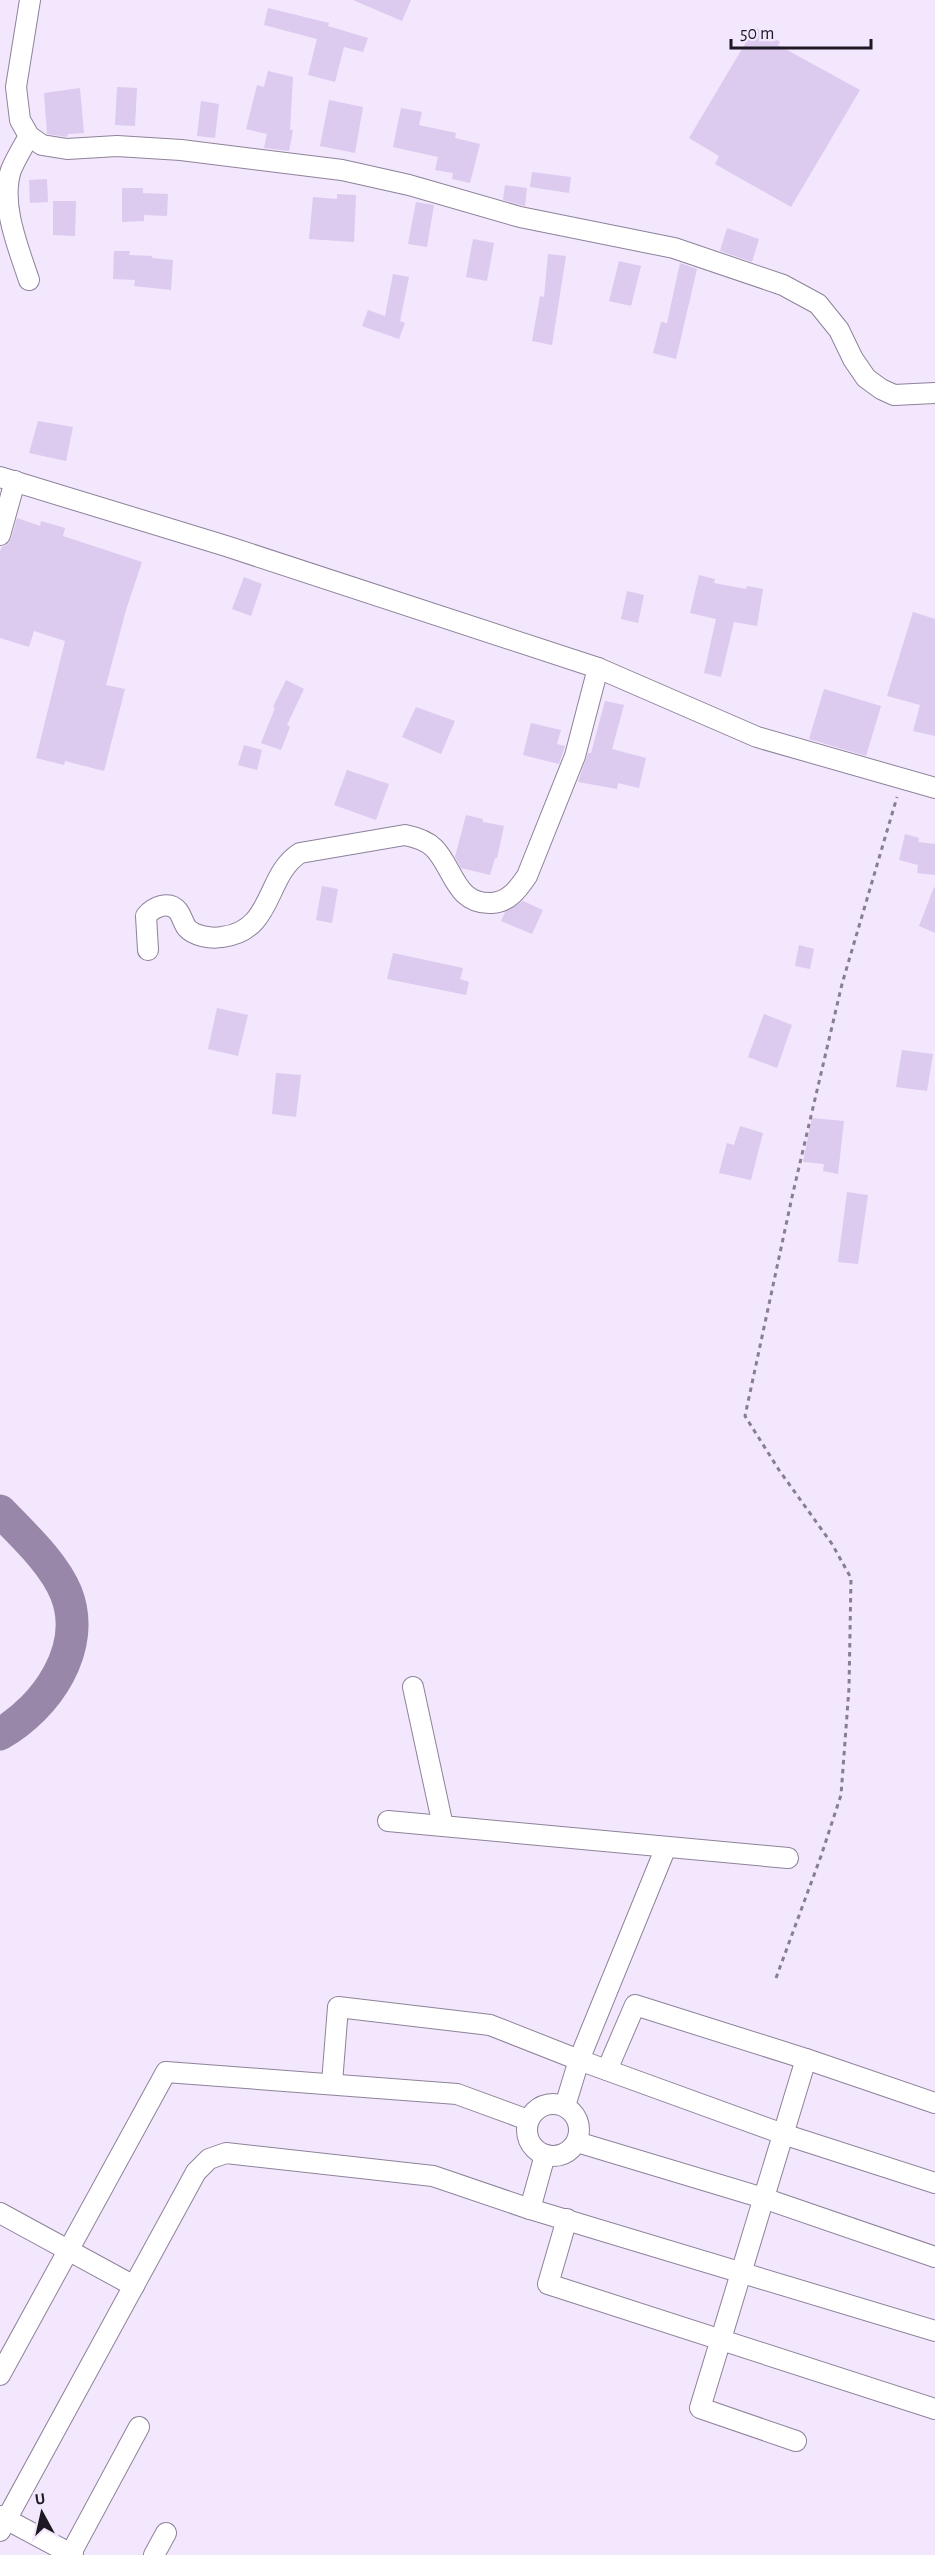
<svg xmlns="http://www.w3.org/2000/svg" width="935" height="2555" font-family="'Alegreya Sans',sans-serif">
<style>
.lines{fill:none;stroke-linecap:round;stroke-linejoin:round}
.river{stroke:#9987a9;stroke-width:33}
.building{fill:#dccaef}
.minor-casing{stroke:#8e829a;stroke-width:22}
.path{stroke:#877f8f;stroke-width:3;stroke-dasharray:4.5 4.5;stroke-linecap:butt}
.minor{stroke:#fff;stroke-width:20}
</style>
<rect width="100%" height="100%" fill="#f2e7fd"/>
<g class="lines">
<path class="river" d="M0,1511c23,24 53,51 66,82 22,55 -20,115 -66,141"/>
</g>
<g class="building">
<polygon points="353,0 411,0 402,21"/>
<polygon points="268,8 329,23 328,26 368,38 363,52 344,47 335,82 308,75 317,39 264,25"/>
<polygon points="755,27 780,42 778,45 860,90 791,207 715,164 719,156 689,138"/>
<polygon points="268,71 293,77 290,130 293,130 289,151 264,148 267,134 246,129 257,85 264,87"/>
<polygon points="117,87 137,88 135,126 115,125"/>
<polygon points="80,88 84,133 68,134 67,137 47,134 44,93"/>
<polygon points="329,100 363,107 355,153 320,146"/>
<polygon points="201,101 219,104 215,138 197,136"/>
<polygon points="401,108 422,112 419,125 456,133 455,138 480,144 470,183 452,179 453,173 435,170 438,157 393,147"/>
<polygon points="532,172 571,177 569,193 530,187"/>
<polygon points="47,179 48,202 30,203 29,180"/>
<polygon points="505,185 527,188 525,206 503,200"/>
<polygon points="122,188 143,188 143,193 168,194 167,216 144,215 144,221 122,222"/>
<polygon points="337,194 356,195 354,242 309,239 313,197 337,199"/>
<polygon points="53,201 76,201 75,236 53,235"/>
<polygon points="416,202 434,205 427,247 408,244"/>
<polygon points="727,228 759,239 752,262 720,251"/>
<polygon points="473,239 494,243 487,281 466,277"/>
<polygon points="114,251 130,251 129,255 152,256 152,258 173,260 171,290 134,286 135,280 113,279"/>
<polygon points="548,254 566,256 552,345 532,341 540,296 544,297"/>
<polygon points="619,261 641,266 631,306 609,301"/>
<polygon points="680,263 697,269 676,359 653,353 661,322 667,323"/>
<polygon points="393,274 409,277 400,321 405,323 399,339 362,326 368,310 385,316"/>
<polygon points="38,421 73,427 66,461 29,453"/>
<polygon points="17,518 40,526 41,521 65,528 63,536 142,562 126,610 106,685 125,689 104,771 65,761 64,765 36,758 65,641 34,631 29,647 0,638 0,551 2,547 8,544 11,539"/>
<polygon points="699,575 715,579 714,583 746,589 747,586 763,589 757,626 734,622 721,677 704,673 716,619 690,613"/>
<polygon points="244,577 262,584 251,616 232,609"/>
<polygon points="627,591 644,595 638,623 621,619"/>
<polygon points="913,612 935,619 935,736 913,731 920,705 887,696"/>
<polygon points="286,680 304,689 287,725 290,727 281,750 261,743 275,708 273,707"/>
<polygon points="824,689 881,706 866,756 809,739"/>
<polygon points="605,701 624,705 612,749 646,758 639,788 618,783 617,789 578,782 588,753 591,753"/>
<polygon points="416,707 455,721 441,754 402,737"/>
<polygon points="531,723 561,730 557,744 565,746 559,764 523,755"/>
<polygon points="244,745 262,750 257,770 238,765"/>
<polygon points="347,770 389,784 376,820 334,805"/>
<polygon points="466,815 483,819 483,822 504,826 497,858 495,858 490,875 461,868 455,857"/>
<polygon points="905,834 919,838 918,842 935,844 935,875 917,873 918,865 899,860"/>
<polygon points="322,886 338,889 332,923 316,920"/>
<polygon points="934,887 935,888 935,933 919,926"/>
<polygon points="523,901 543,910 532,934 501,921 505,912"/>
<polygon points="799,945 814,949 810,969 795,966"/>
<polygon points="393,953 463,968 460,979 469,982 466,995 387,979"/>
<polygon points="217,1008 248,1015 238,1056 208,1049"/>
<polygon points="764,1014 792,1025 777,1068 748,1057"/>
<polygon points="902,1050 933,1054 927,1091 896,1087"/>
<polygon points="276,1073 301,1075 296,1117 272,1114"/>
<polygon points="812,1118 844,1121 838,1174 823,1171 824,1164 803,1162"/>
<polygon points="740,1126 763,1133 751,1180 719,1173 727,1143 734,1145"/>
<polygon points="847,1192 868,1195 858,1264 838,1262"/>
</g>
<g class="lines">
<g class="minor-casing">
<g id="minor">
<polyline points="30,0 16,87 20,120 29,136 42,145 67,149 117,146 181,150 342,170 409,185 520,217 674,248 783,285 818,304 839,330 853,359 866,378 881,389 894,395 935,393"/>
<path d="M29,280c-11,-33 -29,-76 -18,-110 5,-12 12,-23 18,-34"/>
<polyline points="0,477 226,546 598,668 757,737 935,788"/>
<polyline points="0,535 15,481"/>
<path d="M148,950l-2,-34c7,-9 23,-16 32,-5 4,5 5,12 9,17 7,8 24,11 35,9 52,-6 43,-62 78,-84l105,-18c10,2 21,5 29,13 20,20 21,57 58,55 17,-1 26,-14 35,-27l48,-120 23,-88"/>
<polyline points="413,1687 443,1826"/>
<polyline points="388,1821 788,1858"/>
<polyline points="607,2070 635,2005 806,2059 935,2103"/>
<polyline points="332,2083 338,2007 490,2025 579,2060 783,2134 935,2183"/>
<circle cx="553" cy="2130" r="26"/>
<polyline points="565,2106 579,2060 666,1847"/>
<polyline points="577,2142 763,2198 935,2257"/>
<polyline points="530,2209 545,2155"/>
<polyline points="0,2213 134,2286"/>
<polyline points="567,2219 548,2284 935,2409"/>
<polyline points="0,2375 166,2072 457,2094 528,2120"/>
<polyline points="796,2441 700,2408 806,2059"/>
<polyline points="0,2516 73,2555"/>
<polyline points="0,2531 196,2172 209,2159 226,2153 433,2176 530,2209 935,2331"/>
<polyline points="70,2555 139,2427"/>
<polyline points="154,2555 166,2533"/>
</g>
</g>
<polyline class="path" points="776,1978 821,1856 841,1795 849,1688 851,1578 832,1544 779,1470 745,1416 792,1197 842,984 897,797"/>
<use href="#minor" class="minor"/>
</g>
<g transform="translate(42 2513) rotate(352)" stroke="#f2e7fd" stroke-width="4.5" paint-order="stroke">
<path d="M0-4.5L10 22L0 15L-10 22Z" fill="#1d1822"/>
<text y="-9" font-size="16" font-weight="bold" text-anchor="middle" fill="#1d1822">U</text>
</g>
<path d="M731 39v9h140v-9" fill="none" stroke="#1d1822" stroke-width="3"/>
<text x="740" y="39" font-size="18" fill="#1d1822" stroke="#f2e7fd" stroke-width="4.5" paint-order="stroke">50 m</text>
</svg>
